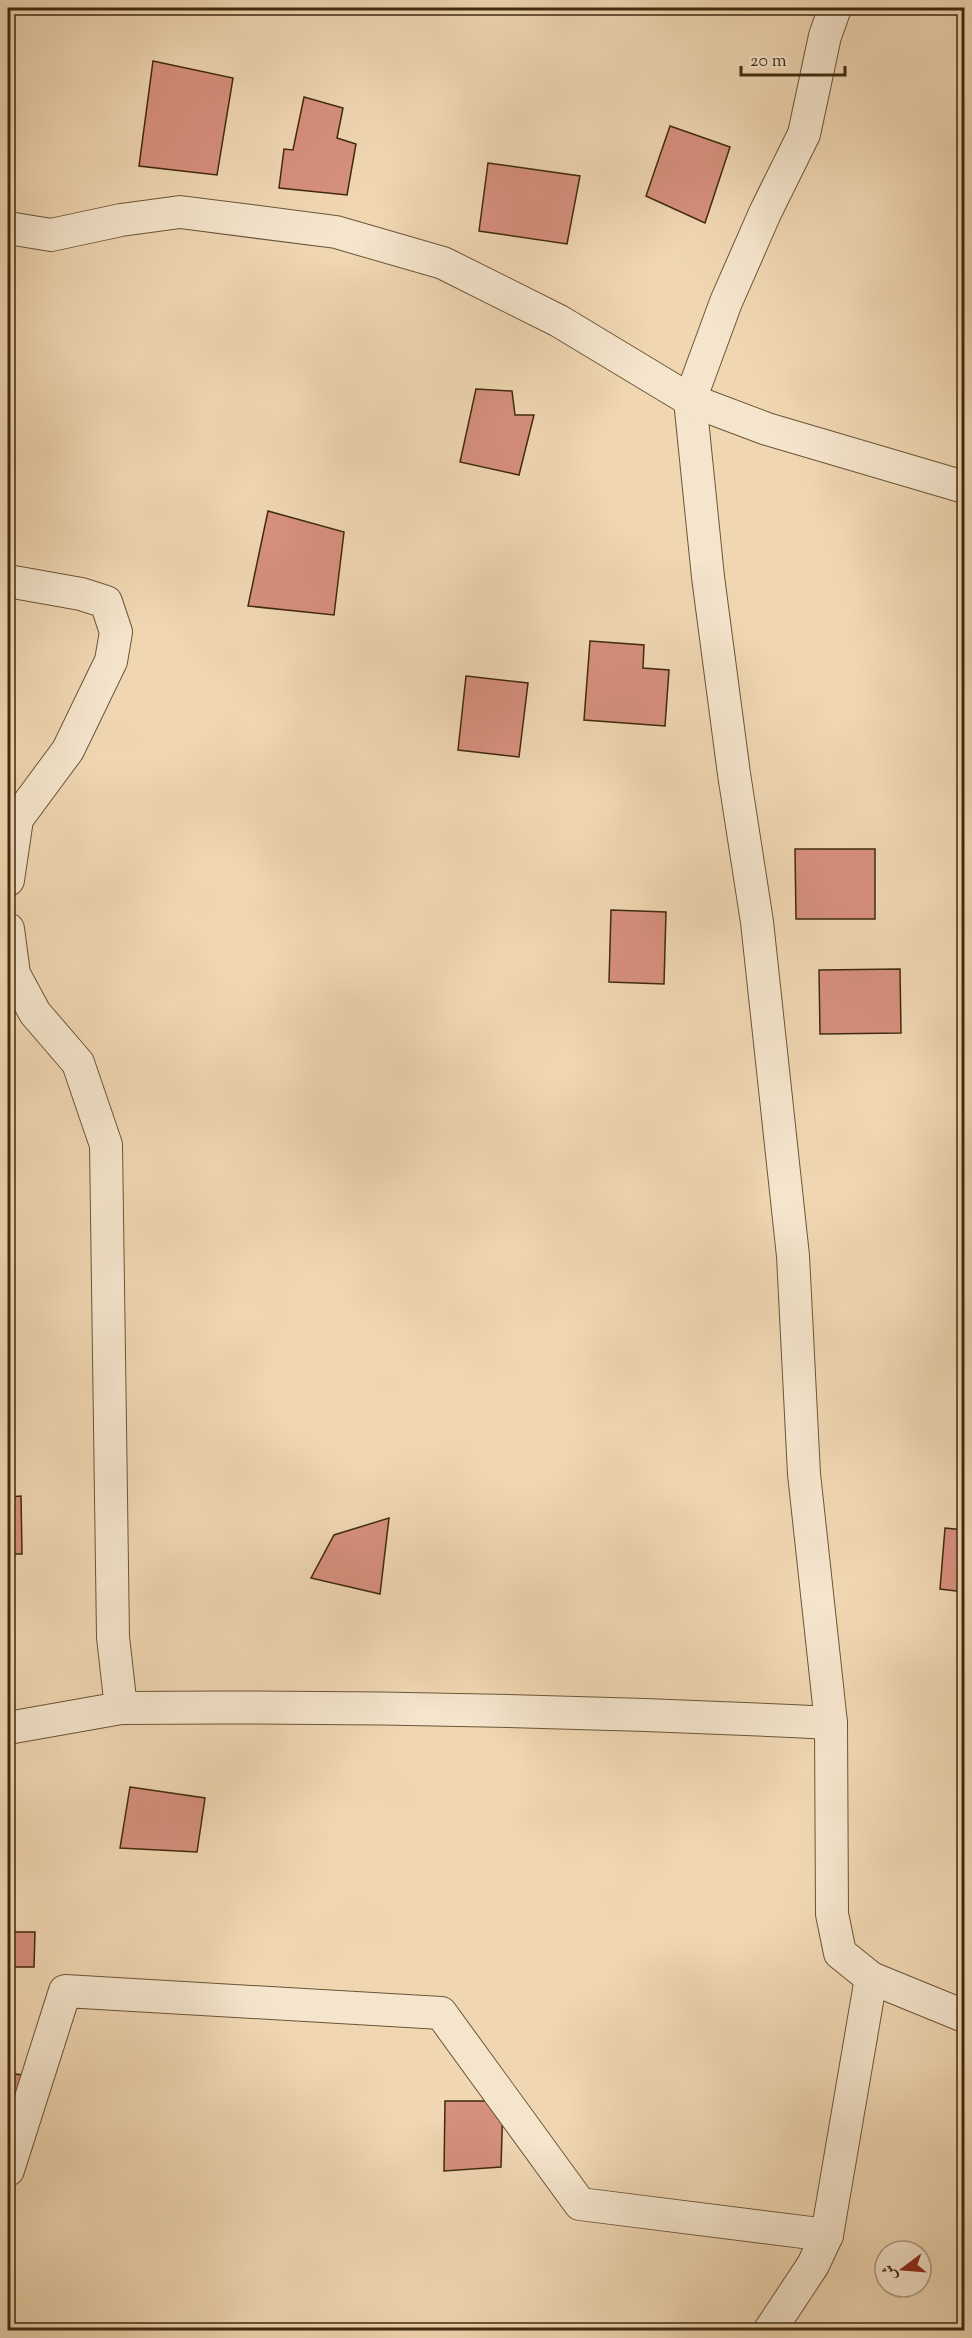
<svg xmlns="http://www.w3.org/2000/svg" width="972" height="2338" font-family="'Sorts Mill Goudy',Amiri,serif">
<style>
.building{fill:#d7907e;stroke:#3f2a0e;stroke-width:1.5}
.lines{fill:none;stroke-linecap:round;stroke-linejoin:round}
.street-casing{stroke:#6b5537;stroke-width:34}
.street{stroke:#f5e5cd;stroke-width:32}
</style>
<rect width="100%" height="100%" fill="#f0d7b2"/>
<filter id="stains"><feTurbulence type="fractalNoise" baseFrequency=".00333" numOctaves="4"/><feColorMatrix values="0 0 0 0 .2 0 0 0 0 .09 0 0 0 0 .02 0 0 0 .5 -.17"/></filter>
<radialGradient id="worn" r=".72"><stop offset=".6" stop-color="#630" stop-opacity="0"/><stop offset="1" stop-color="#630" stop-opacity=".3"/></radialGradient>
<g class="building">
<polygon points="153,61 233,78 217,175 139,166"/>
<polygon points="304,97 343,108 337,138 356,144 347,195 279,188 284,149 293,150"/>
<polygon points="670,126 730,147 705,223 646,196"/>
<polygon points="488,163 580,176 567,244 479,231"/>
<polygon points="476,389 512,391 515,415 534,415 519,475 460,462"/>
<polygon points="268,511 344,532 334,615 248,606"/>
<polygon points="590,641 644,645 643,668 669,670 665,726 584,720"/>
<polygon points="466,676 528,683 519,757 458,750"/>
<polygon points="795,849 875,849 875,919 796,919"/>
<polygon points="611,910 666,912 664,984 609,982"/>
<polygon points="900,969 901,1033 820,1034 819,970"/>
<polygon points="21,1496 22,1554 8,1554 8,1497"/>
<polygon points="389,1518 380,1594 311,1578 334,1535"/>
<polygon points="945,1528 964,1530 964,1592 940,1589"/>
<polygon points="130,1787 205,1798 197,1852 120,1848"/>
<polygon points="8,1932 35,1932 34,1967 8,1967"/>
<polygon points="8,2073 22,2075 8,2140"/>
<polygon points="445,2101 503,2101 501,2167 444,2171"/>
</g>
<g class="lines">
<g class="street-casing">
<g id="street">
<polyline points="835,8 825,36 804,134 765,213 726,302 690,400 708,577 734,774 757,922 793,1256 804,1474 831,1723 832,1914 840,1953 871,1978 964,2016"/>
<polyline points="8,228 51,235 121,220 180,212 336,232 443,263 559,321 690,400 767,429 964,487"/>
<polyline points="8,581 81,594 106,602 116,632 111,661 68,750 17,819 8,880"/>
<path d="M8,929l6,45 21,39 43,50 28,82 7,492 8,71c237,-2 474,3 710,15"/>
<polyline points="8,1728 121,1708"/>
<polyline points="8,2170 65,1991 441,2013 580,2204 827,2235"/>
<polyline points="770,2330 813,2265 827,2235 871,1978"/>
</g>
</g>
<use href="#street" class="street"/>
</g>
<rect width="972" height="2338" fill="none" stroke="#f0d7b2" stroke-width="30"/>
<rect x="9" y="9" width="954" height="2320" fill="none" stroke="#3f2a0e" stroke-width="3"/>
<rect x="15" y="15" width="942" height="2308" fill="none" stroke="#3f2a0e" stroke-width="1.5"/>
<g transform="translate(903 2269) rotate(254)"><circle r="28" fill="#f5e5cd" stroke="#ac9a81" stroke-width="1.5"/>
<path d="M0-4.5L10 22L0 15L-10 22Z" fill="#8f2418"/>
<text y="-9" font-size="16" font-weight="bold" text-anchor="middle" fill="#3f2a0e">ش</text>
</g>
<path d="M741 66v9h104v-9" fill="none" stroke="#3f2a0e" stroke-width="3"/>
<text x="750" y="66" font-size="18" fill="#3f2a0e" stroke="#f5e5cd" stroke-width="4.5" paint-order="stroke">20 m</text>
<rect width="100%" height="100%" filter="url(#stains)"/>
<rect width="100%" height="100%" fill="url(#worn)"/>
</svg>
